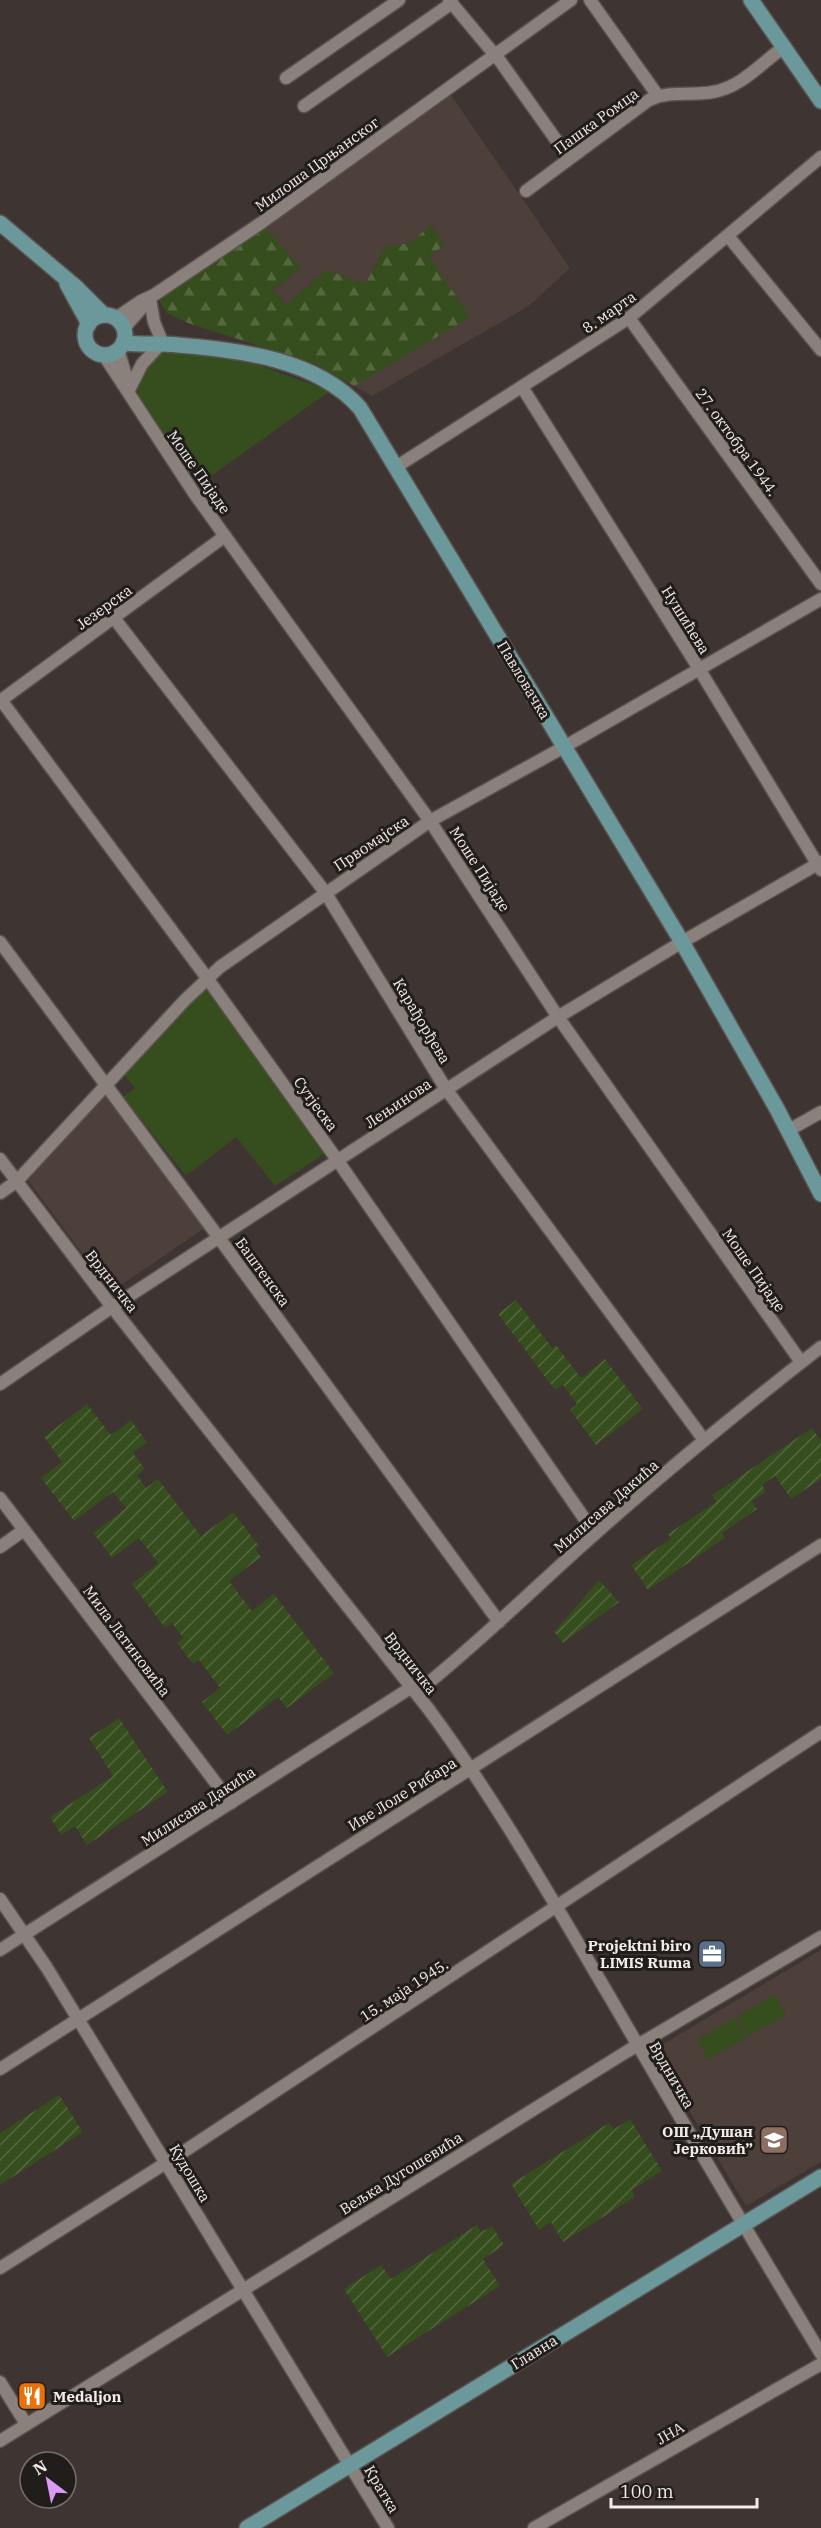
<svg xmlns="http://www.w3.org/2000/svg" width="821" height="2528" font-family="'IBM Plex Serif',serif">
<style>
.built{fill:#4d3f39}
.grass{fill:#364d1d}
.forest{fill:url(#forest-firs)}
.garden{fill:url(#garden-furrows)}
.lines{fill:none;stroke-linecap:round;stroke-linejoin:round}
.street-casing{stroke:#5a524f;stroke-width:15}
.secondary-casing{stroke:#5a524f;stroke-width:18}
.street{stroke:#8b817c;stroke-width:12}
.secondary{stroke:#6a989b;stroke-width:15}
.labels{text-anchor:middle;dominant-baseline:central;stroke-width:6;stroke-linejoin:round;paint-order:stroke}
.street-label{font-size:15px;fill:#f2ecea;stroke:#211d1b}
.poi-label{font-size:15px;font-weight:bold;fill:#f2ecea;stroke:#211d1b;text-anchor:end}
</style>
<defs>
<pattern id="forest-firs" width="22" height="20" patternUnits="userSpaceOnUse" patternTransform="scale(1.5)"><rect width="22" height="20" fill="#364d1d"/><path d="M5 1l3.5 6h-7zM16 11l3.5 6h-7z" fill="#54673e"/></pattern>
<pattern id="garden-furrows" width="10" height="10" patternUnits="userSpaceOnUse" patternTransform="scale(1.5)"><rect width="10" height="10" fill="#364d1d"/><path d="M-1 1l2-2M0 10L10 0M9 11l2-2" fill="none" stroke="#54673e"/></pattern>
</defs>
<rect width="100%" height="100%" fill="#3e3431"/>
<g class="built">
<polygon points="451,95 570,268 529,306 372,396 316,364 188,323 167,313 158,298"/>
<polygon points="107,1089 206,1227 111,1292 27,1179"/>
<polygon points="821,1950 821,2162 746,2206 653,2050"/>
</g>
<g class="grass">
<path d="M180,349l54,7 96,35 -131,94 -61,-87c-1,-35 10,-41 42,-49z"/>
<polygon points="204,986 327,1152 275,1186 236,1137 186,1176 123,1097 135,1088 122,1072"/>
<polygon points="775,1995 786,2015 748,2036 737,2017"/>
<polygon points="735,2018 746,2038 708,2059 697,2040"/>
</g>
<polygon class="forest" points="431,225 445,245 429,256 470,317 354,386 316,364 188,323 167,313 158,298 263,226 301,267 273,290 286,305 327,270 365,284 386,247 410,243"/>
<g class="garden">
<polygon points="516,1300 552,1348 556,1345 581,1378 605,1359 643,1409 596,1445 570,1410 577,1404 563,1385 555,1390 498,1314"/>
<polygon points="87,1404 111,1435 131,1420 147,1442 133,1453 145,1469 137,1475 146,1488 158,1479 201,1536 233,1512 259,1546 255,1549 261,1557 229,1581 252,1611 274,1594 334,1673 287,1708 278,1697 227,1735 202,1702 220,1688 199,1660 193,1664 177,1643 183,1638 172,1623 165,1628 132,1584 158,1563 139,1538 112,1558 93,1533 126,1508 113,1492 74,1521 41,1478 62,1462 44,1437"/>
<polygon points="812,1428 821,1441 821,1479 791,1499 775,1476 762,1485 766,1492 752,1501 757,1509 722,1533 725,1538 648,1590 631,1565 671,1539 668,1534 716,1502 712,1495"/>
<polygon points="599,1580 619,1602 563,1643 554,1632"/>
<polygon points="119,1718 168,1792 87,1845 75,1826 61,1835 50,1817 113,1776 89,1738"/>
<polygon points="59,2095 83,2132 0,2185 0,2133"/>
<polygon points="630,2119 662,2171 632,2190 635,2197 563,2242 551,2222 539,2230 511,2184 609,2123 614,2129"/>
<polygon points="477,2225 481,2232 492,2226 504,2245 483,2259 500,2286 387,2357 344,2289 381,2265 391,2279"/>
</g>
<g class="lines">
<g class="street-casing">
<g id="street">
<polyline points="449,0 500,61 569,158"/>
<polyline points="590,0 658,96"/>
<polyline points="286,78 399,0"/>
<polyline points="304,106 452,3"/>
<path d="M526,191l123,-91c21,-10 43,-4 64,-8 29,-5 48,-29 71,-45"/>
<polyline points="728,236 821,350"/>
<polyline points="150,299 154,322 161,339"/>
<polyline points="116,318 141,301 154,295 261,223 571,0"/>
<polyline points="629,318 821,584"/>
<polyline points="124,328 147,302"/>
<polyline points="118,350 130,388"/>
<polyline points="103,354 194,493 430,821 558,1017 801,1362"/>
<polyline points="522,387 693,659 821,870"/>
<polyline points="130,388 142,364 159,346"/>
<polyline points="396,467 629,318 821,157"/>
<polyline points="114,618 325,892 446,1089 704,1440"/>
<polyline points="1,700 207,978 338,1161 595,1534"/>
<polyline points="0,701 225,536"/>
<polyline points="0,942 214,1231 499,1622"/>
<polyline points="789,1130 821,1112"/>
<path d="M0,1159l112,148 318,404c67,91 123,190 181,288 69,119 139,237 210,355"/>
<polyline points="0,1193 17,1181 185,1000 220,967 430,821 564,747 821,599"/>
<polyline points="0,1384 112,1307 558,1017 682,942 821,862"/>
<polyline points="0,1498 231,1803"/>
<polyline points="0,1547 24,1530"/>
<path d="M416,1693c63,-50 120,-107 180,-160 73,-65 148,-126 225,-186"/>
<polyline points="0,1899 47,1968 388,2528"/>
<polyline points="0,1950 412,1687"/>
<polyline points="0,2069 821,1545"/>
<polyline points="0,2268 180,2154 821,1732"/>
<polyline points="0,2382 26,2424"/>
<polyline points="0,2441 626,2052 821,1937"/>
<polyline points="534,2528 821,2364"/>
</g>
</g>
<g class="secondary-casing">
<g id="secondary">
<polyline points="751,0 821,101"/>
<polyline points="0,223 77,288 104,315"/>
<polyline points="67,284 89,324"/>
<circle cx="105" cy="335" r="20"/>
<path d="M123,343c19,2 37,0 55,2 61,5 139,14 182,63l322,534 95,167 44,85"/>
<polyline points="247,2528 821,2177"/>
</g>
</g>
<use href="#street" class="street"/>
<use href="#secondary" class="secondary"/>
</g>
<defs>
<g id="office-square" transform="scale(1.5)"><rect x="-9" y="-9" width="18" height="18" rx="4" fill="#5c6f8a" stroke="#211d1b"/><path d="M-6-3h4V-5.5h4V-3h4V5H-6ZM-1-4.5V-3h2v-1.5ZM-6 0V1H6V0Z" fill="#fff"/></g>
<g id="school-square" transform="scale(1.5)"><rect x="-9" y="-9" width="18" height="18" rx="4" fill="#8d6e63" stroke="#211d1b"/><path d="M0-5L7-2L0 1L-7-2ZM-4 1L0 2.5L4 1V4Q0 6-4 4Z" fill="#fff"/></g>
<g id="restaurant-square" transform="scale(1.5)"><rect x="-9" y="-9" width="18" height="18" rx="4" fill="#e8710a" stroke="#211d1b"/><path d="M-5-6h1v4h1v-4h1v4h1v-4h1v5L-1.5 .5V6h-2V.5L-5-1ZM5-6V6H3V1.5H1.5Q1.5-4 5-6Z" fill="#fff"/></g>
</defs>
<g fill-rule="evenodd">
<use href="#office-square" x="712" y="1954"/>
<use href="#school-square" x="774" y="2140"/>
<use href="#restaurant-square" x="32" y="2396"/>
</g>
<g class="labels">
<g class="street-label">
<text transform="translate(596 121) rotate(-36)">Пашка Ромца</text>
<text transform="translate(317 164) rotate(-36)">Милоша Црњанског</text>
<text transform="translate(609 312) rotate(-35)">8. марта</text>
<text transform="translate(737 442) rotate(54)">27. октобра 1944.</text>
<text transform="translate(199 472) rotate(55)">Моше Пијаде</text>
<text transform="translate(104 607) rotate(-36)">Језерска</text>
<text transform="translate(686 620) rotate(58)">Нушићева</text>
<text transform="translate(524 680) rotate(59)">Павловачка</text>
<text transform="translate(371 843) rotate(-34)">Првомајска</text>
<text transform="translate(480 869) rotate(57)">Моше Пијаде</text>
<text transform="translate(422 1021) rotate(59)">Карађорђева</text>
<text transform="translate(398 1103) rotate(-34)">Лењинова</text>
<text transform="translate(316 1104) rotate(54)">Сутјеска</text>
<text transform="translate(754 1270) rotate(55)">Моше Пијаде</text>
<text transform="translate(263 1272) rotate(54)">Баштенска</text>
<text transform="translate(112 1281) rotate(52)">Врдничка</text>
<text transform="translate(606 1506) rotate(-41)">Милисава Дакића</text>
<text transform="translate(127 1641) rotate(53)">Мила Латиновића</text>
<text transform="translate(411 1663) rotate(52)">Врдничка</text>
<text transform="translate(402 1794) rotate(-32)">Иве Лоле Рибара</text>
<text transform="translate(198 1806) rotate(-33)">Милисава Дакића</text>
<text transform="translate(404 1990) rotate(-33)">15. маја 1945.</text>
<text transform="translate(672 2075) rotate(60)">Врдничка</text>
<text transform="translate(190 2173) rotate(59)">Кудошка</text>
<text transform="translate(401 2173) rotate(-32)">Вељка Дугошевића</text>
<text transform="translate(534 2352) rotate(-32)">Главна</text>
<text transform="translate(670 2433) rotate(-30)">ЈНА</text>
<text transform="translate(382 2489) rotate(59)">Кратка</text>
</g>
<g class="poi-label">
<text x="691" y="1945">Projektni biro<tspan x="691" dy="17">LIMIS Ruma</tspan></text>
<text x="753" y="2131">ОШ „Душан<tspan x="753" dy="17">Јерковић”</tspan></text>
<text x="53" y="2396" text-anchor="start">Medaljon</text>
</g>
</g>
<g transform="translate(48 2480) rotate(328)"><circle r="28" fill="#211d1b" stroke="#75706e" stroke-width="1.5"/>
<path d="M0-4.5L10 22L0 15L-10 22Z" fill="#da9af6"/>
<text y="-9" font-size="16" font-weight="bold" text-anchor="middle" fill="#f2ecea">N</text>
</g>
<path d="M611 2498v9h146v-9" fill="none" stroke="#f2ecea" stroke-width="3"/>
<text x="620" y="2498" font-size="18" fill="#f2ecea" stroke="#211d1b" stroke-width="4.5" paint-order="stroke">100 m</text>
</svg>
